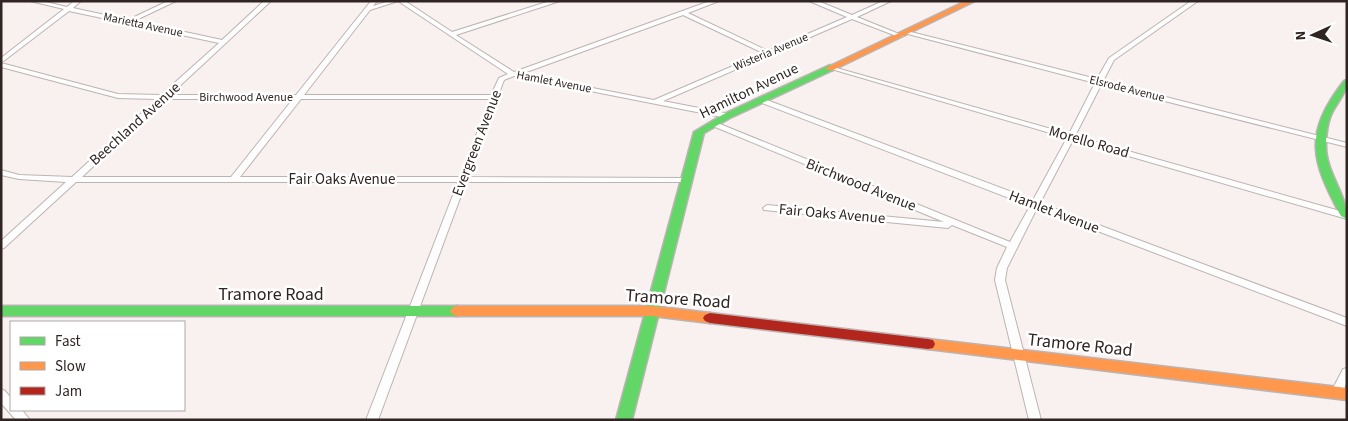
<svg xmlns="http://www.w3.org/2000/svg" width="1348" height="421" font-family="'Source Sans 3',sans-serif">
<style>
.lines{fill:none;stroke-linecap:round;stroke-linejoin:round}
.street-casing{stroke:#bcb4b2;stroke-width:2}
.fast-casing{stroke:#bcb4b2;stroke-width:3}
.slow-casing{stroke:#bcb4b2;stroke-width:3}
.jam-casing{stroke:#bcb4b2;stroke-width:3}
.street{fill:#fefdfd;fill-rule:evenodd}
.fast{fill:#63d668;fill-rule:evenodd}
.slow{fill:#ff974d;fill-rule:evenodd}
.jam{fill:#b3261e;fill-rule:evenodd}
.labels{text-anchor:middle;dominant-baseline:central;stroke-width:5;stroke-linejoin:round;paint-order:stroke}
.far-street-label{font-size:12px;fill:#302523;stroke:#fff}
.street-label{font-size:15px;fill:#302523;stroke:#fff}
.near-street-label{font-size:18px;fill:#302523;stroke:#fff}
</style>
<rect width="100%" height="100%" fill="#f8f1f0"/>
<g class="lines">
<g class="street-casing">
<g id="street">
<path d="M30,1h12l25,6 7,-6h7l-8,7 55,12 40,-19h8l-42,20 88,19 42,-39h7l-101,94h126l75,-94h6l-4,5 16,-5h16l47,31 98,-31h10l-104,34 58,37 196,-71h9l-31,12 80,38 79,-34 -38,-16h9l34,14 31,-14h8l-34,16 47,19 -5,1 -47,-18 -189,82 67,13 1,2 -4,2 -213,-42 -10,4 -36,97 217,1 4,2 -4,2h-219l-88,238h-12l92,-238h-382l-72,66 -3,1v-8l65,-59 -47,-3 -18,-4v-5l18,5 53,2 85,-78 -39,-1 -117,-31v-4l117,31 43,1 58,-52 -150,-32 -68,52v-5l63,-49zM398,1l110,73 -9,4 -8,17h-187l66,-85zM683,15l80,38 -109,47 -133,-26zM165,99h128l-62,78h-149zM301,99h189l-30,78h-220z"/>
<polygon points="1191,1 1198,1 1114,60 1103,81 1347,143 1347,147 1101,85 1075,136 1347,213 1347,219 1073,140 1040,203 1347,318 1347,326 1037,208 1007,268 1005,280 1041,420 1029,420 995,280 997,268 1007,247 952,225 948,228 764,210 763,208 767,205 944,222 708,124 712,122 715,122 1010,242 1030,206 757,101 761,99 764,99 1033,200 1067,138 828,68 831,66 833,67 1069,134 1095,83 904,33 907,31 1097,79 1109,58"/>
<path d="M1347,368c0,12 0,16 -6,27l-4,2 -4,-2 -2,-3 12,-23z"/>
<polygon points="1,389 5,391 11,398 11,410 22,410 30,420 16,420 1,403"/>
</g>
</g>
<g class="fast-casing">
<g id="fast">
<polygon points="830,65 834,68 833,70 730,118 704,133 632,420 616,420 694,132 724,114"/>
<path d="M1347,80c0,14 -11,23 -16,35 -4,10 -5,20 -5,31 0,27 21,48 21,73l-6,-3c-30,-56 -38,-82 3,-135z"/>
<polygon points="1,306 457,306 462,308 464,311 462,314 457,316 1,316"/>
</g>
</g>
<g class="slow-casing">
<g id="slow">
<polygon points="966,1 975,1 833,70 827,70 826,68"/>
<polygon points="457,306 652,306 710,313 715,315 717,318 715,321 710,323 652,316 457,316 452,314 450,311 452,308"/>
<polygon points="928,339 1347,388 1347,400 928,349 923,348 921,344 923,340"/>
</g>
</g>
<g class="jam-casing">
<polygon id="jam" points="710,313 928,339 933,340 935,344 933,348 928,349 710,323 705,321 703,318 705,315"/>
</g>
<use href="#street" class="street"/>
<use href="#fast" class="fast"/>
<use href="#slow" class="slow"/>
<use href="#jam" class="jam"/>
</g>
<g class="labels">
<g class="far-street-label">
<text transform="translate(143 25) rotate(12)">Marietta Avenue</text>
<text transform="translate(771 52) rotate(-23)">Wisteria Avenue</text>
<text transform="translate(554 82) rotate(11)">Hamlet Avenue</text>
<text transform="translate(1127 89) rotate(14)">Elsrode Avenue</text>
<text x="246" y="97">Birchwood Avenue</text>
</g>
<g class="street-label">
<text transform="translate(749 91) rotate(-26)">Hamilton Avenue</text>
<text transform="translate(135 124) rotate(-42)">Beechland Avenue</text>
<text transform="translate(1089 142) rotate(16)">Morello Road</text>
<text transform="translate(477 143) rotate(-69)">Evergreen Avenue</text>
<text x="342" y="179">Fair Oaks Avenue</text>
<text transform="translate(861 185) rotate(22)">Birchwood Avenue</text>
<text transform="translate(1054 212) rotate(21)">Hamlet Avenue</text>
<text transform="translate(832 214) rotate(5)">Fair Oaks Avenue</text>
</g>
<g class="near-street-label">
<text x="271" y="294">Tramore Road</text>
<text transform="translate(678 299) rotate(4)">Tramore Road</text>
<text transform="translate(1080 345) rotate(6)">Tramore Road</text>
</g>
</g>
<rect width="1348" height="421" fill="none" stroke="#302523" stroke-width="5"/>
<rect x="10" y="321" width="175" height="90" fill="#ffffff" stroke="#aca8a7"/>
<rect x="20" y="337" width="25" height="8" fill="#63d668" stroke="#aca8a7"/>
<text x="55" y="346" font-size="15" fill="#302523">Fast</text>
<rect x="20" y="362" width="25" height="8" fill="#ff974d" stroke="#aca8a7"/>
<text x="55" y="371" font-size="15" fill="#302523">Slow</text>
<rect x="20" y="387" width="25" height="8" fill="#b3261e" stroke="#aca8a7"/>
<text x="55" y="396" font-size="15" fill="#302523">Jam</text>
<g transform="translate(1313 35) rotate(267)" stroke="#ffffff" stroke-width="4" paint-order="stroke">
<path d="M0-4L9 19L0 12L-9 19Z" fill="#302523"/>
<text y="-8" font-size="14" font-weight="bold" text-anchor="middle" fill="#302523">N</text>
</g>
</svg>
